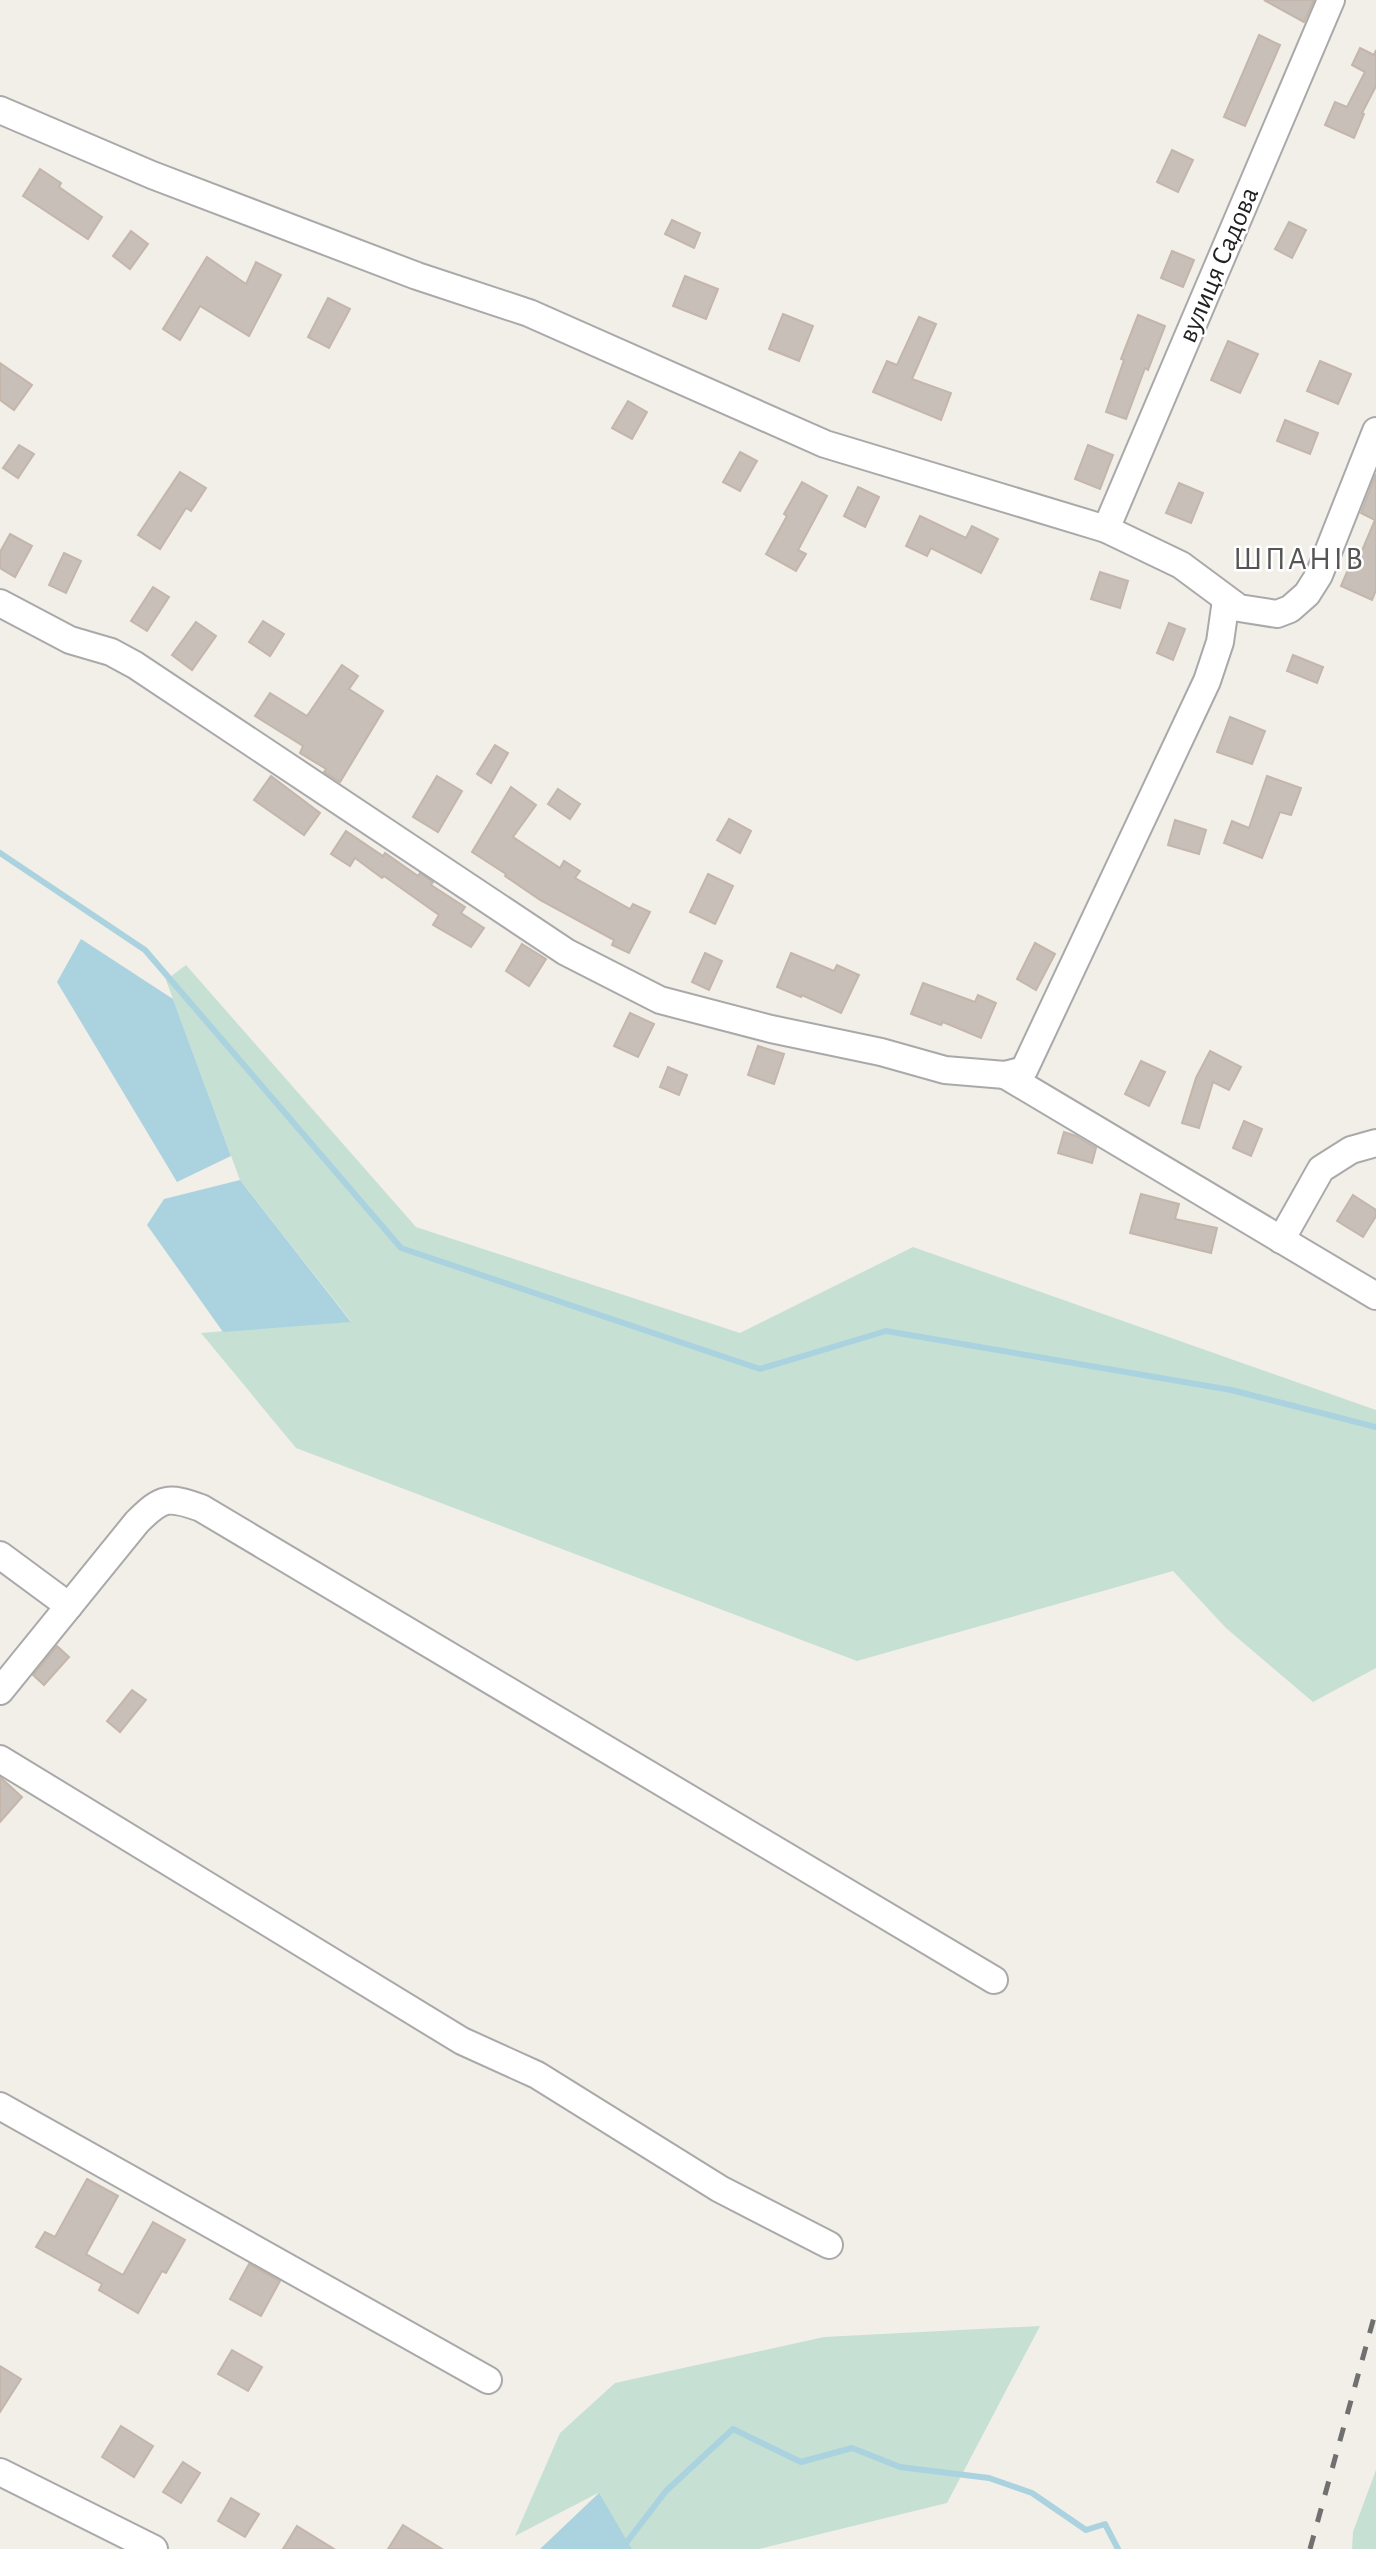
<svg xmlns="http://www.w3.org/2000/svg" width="1376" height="2549" font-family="'Alegreya Sans',sans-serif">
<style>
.wetland{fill:#c6e0d4}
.water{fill:#aad3df}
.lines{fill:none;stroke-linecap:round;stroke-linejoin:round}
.stream{stroke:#aad3df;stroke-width:6}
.building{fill:#c7bfb8;stroke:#c4b6ab;stroke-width:2}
.minor-casing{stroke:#a9a9a9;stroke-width:30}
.minor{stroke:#fff;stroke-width:26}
.rail{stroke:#707070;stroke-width:5;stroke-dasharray:14 14;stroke-linecap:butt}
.labels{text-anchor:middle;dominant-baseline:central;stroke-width:5;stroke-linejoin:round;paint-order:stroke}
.street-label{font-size:28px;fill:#222;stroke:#fff}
.quarter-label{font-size:32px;letter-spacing:2px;fill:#555;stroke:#fff}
</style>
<rect width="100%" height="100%" fill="#f2efe9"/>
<g class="wetland">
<polygon points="186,965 416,1227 740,1333 913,1247 1376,1410 1376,1668 1313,1702 1226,1628 1173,1571 857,1661 296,1448 201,1333 351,1321 240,1180 166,980"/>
<polygon points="1040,2326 947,2503 759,2549 632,2549 598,2493 515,2536 560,2433 615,2383 824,2337"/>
<polygon points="1376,2470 1376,2549 1352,2549 1353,2532"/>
</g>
<g class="water">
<polygon points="81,939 173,999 231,1156 177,1182 57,982"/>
<polygon points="240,1180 351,1322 223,1332 147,1225 164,1199"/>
<polygon points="599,2493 632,2549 540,2549"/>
</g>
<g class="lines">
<g class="stream">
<polyline points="0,853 145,950 401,1248 760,1369 886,1331 1231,1390 1376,1427"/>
<polyline points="626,2543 666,2491 733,2429 801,2462 852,2448 900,2467 989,2478 1032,2493 1086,2530 1105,2524 1118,2549"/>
</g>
</g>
<g class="building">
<polygon points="1264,0 1314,0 1304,22"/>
<polygon points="1259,35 1280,45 1245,126 1224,117"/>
<polygon points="1360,48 1374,55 1376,50 1376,86 1362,113 1364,114 1354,138 1325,125 1335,102 1347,107 1365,72 1352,65"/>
<polygon points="1172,150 1193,160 1178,192 1157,182"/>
<polygon points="40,169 61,183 59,187 102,217 88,239 23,196"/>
<polygon points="672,220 700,233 694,248 665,234"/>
<polygon points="1289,222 1306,230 1292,258 1275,249"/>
<polygon points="131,231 148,244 130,269 113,256"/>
<polygon points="1172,251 1194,260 1183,287 1161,278"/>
<polygon points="207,257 246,284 256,262 281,275 249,336 200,306 180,340 163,329"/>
<polygon points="685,276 718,289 706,319 673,306"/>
<polygon points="328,298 350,309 329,348 308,337"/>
<polygon points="783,314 813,326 799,361 769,349"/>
<polygon points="1138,315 1165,326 1148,370 1145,368 1126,419 1106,412 1124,360 1121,359"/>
<polygon points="919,317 936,324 912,379 951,393 941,420 873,392 887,361 897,365"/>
<polygon points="1228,341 1258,354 1240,393 1211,380"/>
<polygon points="1320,361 1351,374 1338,404 1307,391"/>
<polygon points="0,363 32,385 14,410 0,400"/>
<polygon points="628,401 647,412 632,439 612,428"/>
<polygon points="1285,420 1318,433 1310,454 1277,441"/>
<polygon points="19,445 34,454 18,478 3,468"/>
<polygon points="1088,445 1113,455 1100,489 1075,479"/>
<polygon points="740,452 757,461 740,491 723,482"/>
<polygon points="180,472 206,488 191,511 186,508 160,549 138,535"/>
<polygon points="1376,474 1376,590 1372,600 1341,586 1353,558 1358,560 1375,520 1361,513"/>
<polygon points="802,482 827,496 798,550 806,554 796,571 766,554 787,516 784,514"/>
<polygon points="1179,483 1203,493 1191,523 1166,513"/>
<polygon points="858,487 879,497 865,527 844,516"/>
<polygon points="920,516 966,538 972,526 998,539 981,573 931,548 927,556 906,546"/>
<polygon points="10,534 32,546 15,577 0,568 0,552"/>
<polygon points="64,553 81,561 66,593 49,585"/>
<polygon points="1100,572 1128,581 1120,608 1091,599"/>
<polygon points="153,587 169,597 147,631 131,621"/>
<polygon points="263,621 284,634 270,656 249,642"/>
<polygon points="196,622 216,636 192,670 172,655"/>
<polygon points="1169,623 1185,629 1173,660 1157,653"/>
<polygon points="1293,655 1323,667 1317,683 1287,671"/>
<polygon points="342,665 358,676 349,689 383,711 340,782 324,772 326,769 300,753 303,746 255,716 270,693 307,716"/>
<polygon points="1230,717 1265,731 1252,764 1217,752"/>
<polygon points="495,745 508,753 491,783 477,774"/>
<polygon points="271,776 320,813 304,835 254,800"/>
<polygon points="437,776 462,791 438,832 413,817"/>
<polygon points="1267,776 1301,788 1291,815 1280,812 1262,858 1224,843 1232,821 1249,828"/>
<polygon points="511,787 536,805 513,837 560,868 564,861 580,871 575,878 630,909 633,904 650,912 629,953 612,945 614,940 540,900 505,876 506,874 472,852"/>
<polygon points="558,789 580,804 570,819 548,804"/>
<polygon points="729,819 751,831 740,853 717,840"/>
<polygon points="1175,820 1206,830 1199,854 1168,845"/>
<polygon points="346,831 383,856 385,853 418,876 420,873 433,882 431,885 465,907 461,913 484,928 471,947 433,925 439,915 384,876 382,878 355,858 350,866 331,854"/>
<polygon points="708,874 733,886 715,924 690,912"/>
<polygon points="1035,943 1055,954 1036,990 1017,979"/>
<polygon points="522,944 546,959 529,986 506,971"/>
<polygon points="705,953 722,961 709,990 692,982"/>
<polygon points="791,953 834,971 837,965 859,975 841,1013 802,995 801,997 777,987"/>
<polygon points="923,983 975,1002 978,995 996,1003 981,1038 943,1022 941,1025 911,1014"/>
<polygon points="630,1013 654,1024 638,1057 614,1046"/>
<polygon points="758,1046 784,1054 774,1084 748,1075"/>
<polygon points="1210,1051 1241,1067 1229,1090 1213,1082 1199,1128 1182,1123 1196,1078"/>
<polygon points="1141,1061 1165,1072 1149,1106 1125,1094"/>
<polygon points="668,1067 687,1075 679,1095 660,1087"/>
<polygon points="1244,1121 1262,1129 1251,1156 1233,1148"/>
<polygon points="1064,1132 1076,1136 1096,1148 1092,1163 1058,1153"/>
<polygon points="1141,1194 1179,1204 1175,1219 1217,1228 1211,1253 1130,1233"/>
<polygon points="1353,1195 1376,1210 1376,1216 1363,1237 1337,1221"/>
<polygon points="57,1646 69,1657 44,1685 33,1675"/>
<polygon points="132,1690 146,1700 120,1732 107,1721"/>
<polygon points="0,1777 22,1797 0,1822"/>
<polygon points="87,2179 118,2196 86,2254 123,2275 153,2222 185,2240 166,2273 162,2271 138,2313 99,2290 102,2284 36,2247 45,2232 55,2237"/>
<polygon points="249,2264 280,2281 261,2316 230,2299"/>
<polygon points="232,2350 262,2367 248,2391 218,2374"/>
<polygon points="0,2366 21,2379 0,2412"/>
<polygon points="121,2426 153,2446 134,2477 102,2457"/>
<polygon points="183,2462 200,2473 181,2503 163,2492"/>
<polygon points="231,2498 259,2514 245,2537 218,2521"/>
<polygon points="403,2525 442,2549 388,2549"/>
<polygon points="297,2526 334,2549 283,2549"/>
</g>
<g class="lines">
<g class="minor-casing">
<g id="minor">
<polyline points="0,110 152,175 417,276 529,313 825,444 1106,529 1181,565 1239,608 1277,614 1290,609 1307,594 1319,575 1376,431"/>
<polyline points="1106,529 1331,0"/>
<polyline points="0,603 70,640 111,652 135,665 566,952 660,1000 771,1029 881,1052 945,1070 1005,1075 1024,1070 1207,681 1220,642 1226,600"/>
<polyline points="1005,1075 1376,1296"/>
<polyline points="1281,1240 1321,1169 1351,1150 1376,1143"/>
<polyline points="0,1555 69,1606"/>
<path d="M0,1691l137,-169c25,-25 31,-26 64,-14l793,472"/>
<polyline points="0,1759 462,2041 537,2075 720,2189 829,2245"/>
<polyline points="0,2106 488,2380"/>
<polyline points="0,2472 154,2549"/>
</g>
</g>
<use href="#minor" class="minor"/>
<polyline class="rail" points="1310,2549 1376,2310"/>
</g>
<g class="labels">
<g class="street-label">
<text transform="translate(1219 265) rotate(-67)">вулиця Садова</text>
</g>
<g class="quarter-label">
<text x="1299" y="559">ШПАНІВ</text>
</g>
</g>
</svg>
